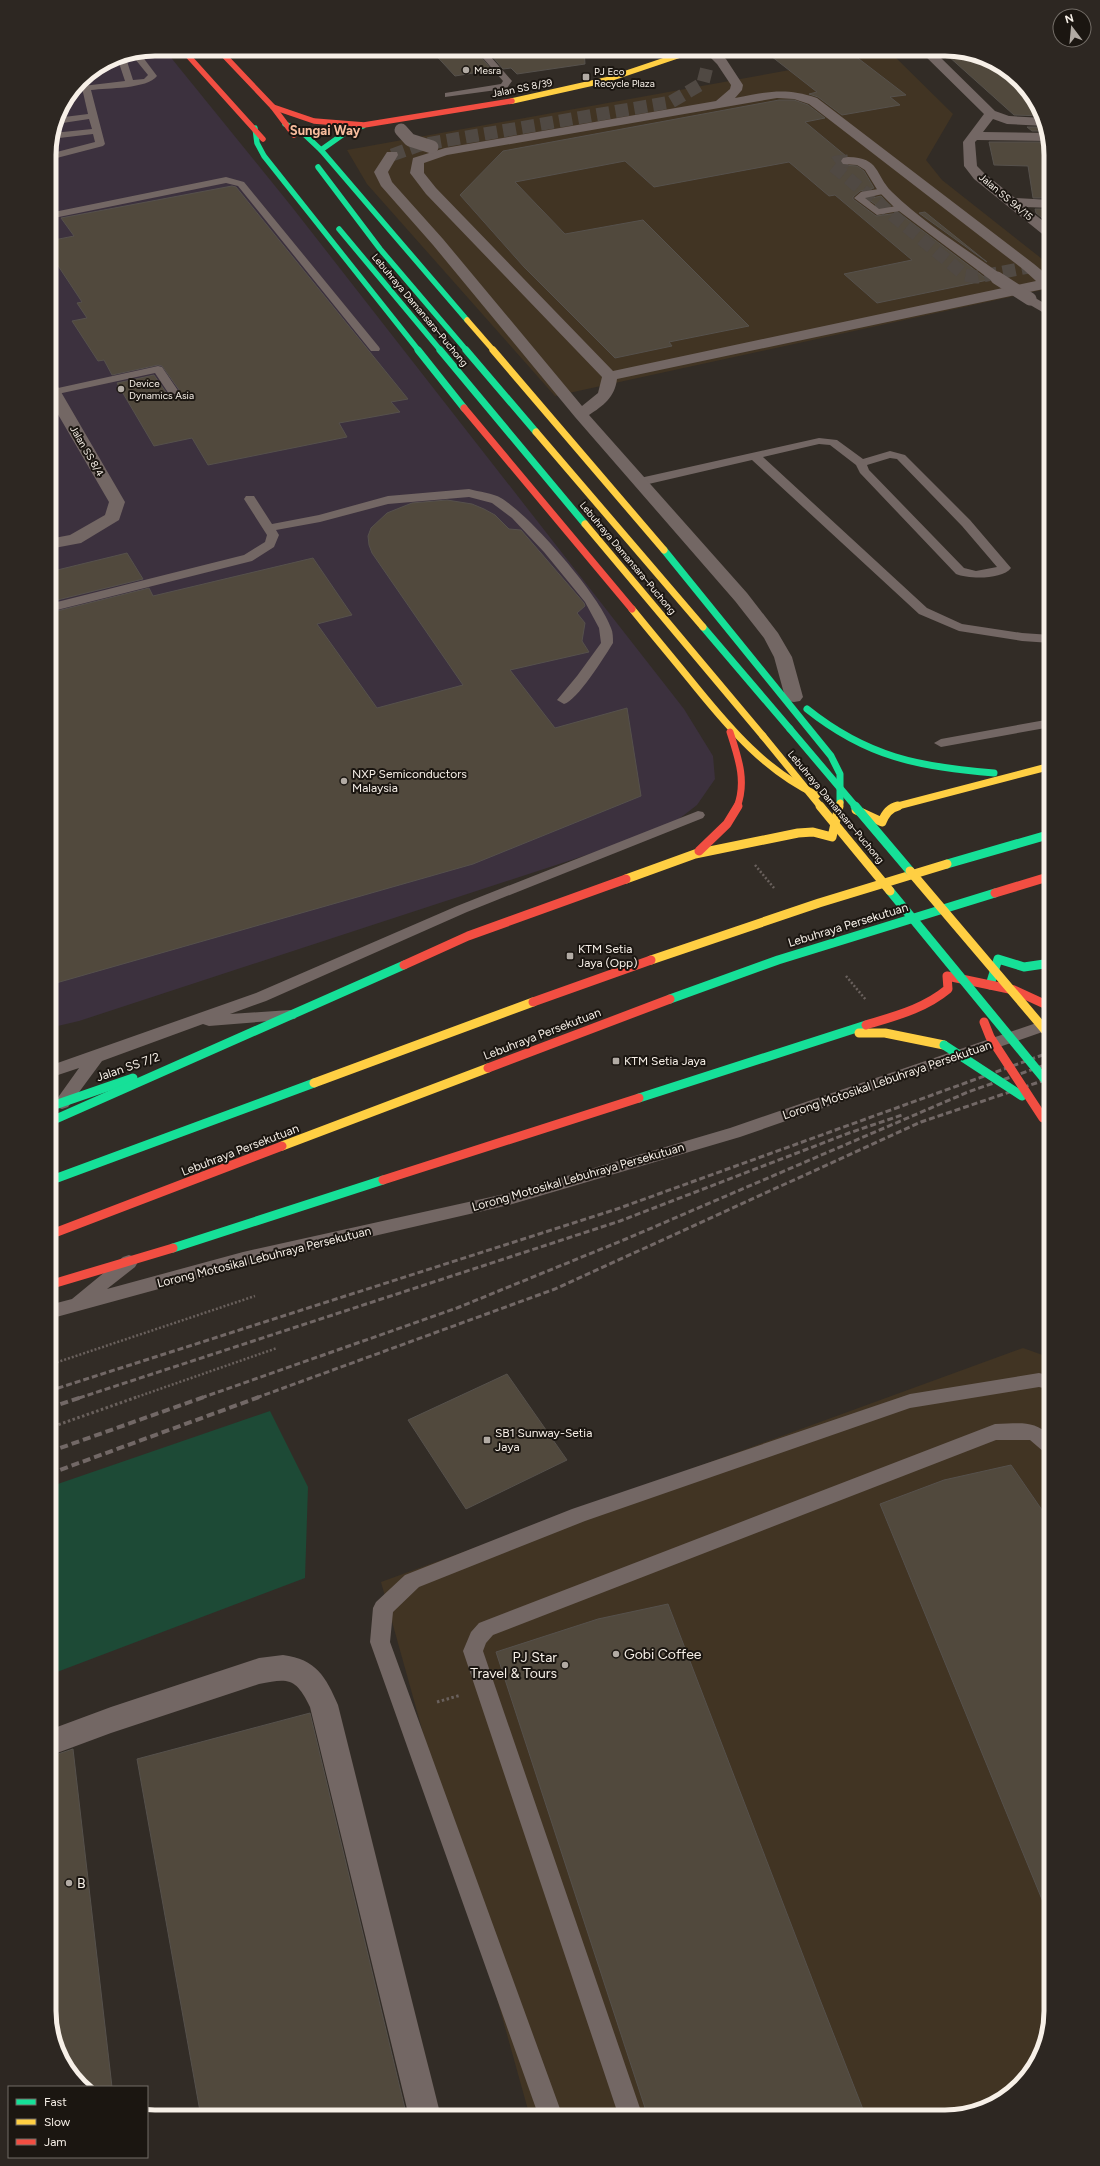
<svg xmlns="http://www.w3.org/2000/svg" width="1100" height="2166" font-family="Figtree,sans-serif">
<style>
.built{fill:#413423}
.industrial{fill:#3c313e}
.green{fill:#1d4a36}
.building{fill:#51493d;stroke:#56514c}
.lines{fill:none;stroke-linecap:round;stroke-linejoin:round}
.street-tunnel{stroke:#504943;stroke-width:13;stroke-dasharray:13 6;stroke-linecap:butt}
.path-far1{stroke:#6a615d;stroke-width:2.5;stroke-dasharray:2 2;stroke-linecap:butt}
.path{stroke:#6a615d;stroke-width:3;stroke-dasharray:2.5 2.5;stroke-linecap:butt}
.lane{fill:#736764;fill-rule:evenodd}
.street{fill:#736764;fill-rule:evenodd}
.fast-far2{stroke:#16e098;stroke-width:5.5}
.fast-far1{stroke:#16e098;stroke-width:7}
.fast{stroke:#16e098;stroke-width:9}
.slow-far2{stroke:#ffcf43;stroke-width:5.5}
.slow-far1{stroke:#ffcf43;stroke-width:7}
.slow{stroke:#ffcf43;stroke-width:9}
.jam-far2{stroke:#f24e42;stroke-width:5.5}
.jam-far1{stroke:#f24e42;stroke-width:7}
.jam{stroke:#f24e42;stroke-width:9}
.rail-far1{stroke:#726866;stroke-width:3;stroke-dasharray:6 3;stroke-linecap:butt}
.rail{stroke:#726866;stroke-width:4;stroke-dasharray:8 4;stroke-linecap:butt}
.street-bridge{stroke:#736764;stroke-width:13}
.fast-bridge-far1{stroke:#16e098;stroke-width:7}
.fast-bridge{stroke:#16e098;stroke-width:9}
.slow-bridge-far1{stroke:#ffcf43;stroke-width:7}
.slow-bridge{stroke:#ffcf43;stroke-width:9}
.jam-bridge{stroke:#f24e42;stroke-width:9}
.poi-dot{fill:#b2aba4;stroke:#1b1611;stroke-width:1.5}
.labels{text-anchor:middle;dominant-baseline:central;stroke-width:4;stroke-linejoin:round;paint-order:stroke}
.far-poi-label{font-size:10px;fill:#f7f0e8;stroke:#1b1611;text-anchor:start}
.far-street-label{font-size:10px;fill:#f7f0e8;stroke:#1b1611}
.poi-label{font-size:12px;fill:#f7f0e8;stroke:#1b1611;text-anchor:start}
.street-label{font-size:12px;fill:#f7f0e8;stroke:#1b1611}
.far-district-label{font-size:13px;font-weight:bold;fill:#f7bc9d;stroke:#1b1611}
.near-poi-label{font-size:14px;fill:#f7f0e8;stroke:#1b1611;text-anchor:start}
.rim{fill:none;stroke:#f7f0e8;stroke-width:5}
</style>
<rect width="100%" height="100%" fill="#322c26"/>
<g class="built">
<polygon points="890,52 953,114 926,160 942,180 1051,266 1051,288 555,396 367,184 347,150"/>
<polygon points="1023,1348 1051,1358 1051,2011 1033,2070 985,2109 945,2117 530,2117 381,1582"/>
</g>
<polygon class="industrial" points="155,49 164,49 292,207 684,709 713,756 715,779 697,805 666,829 79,1021 49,1028 49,148 57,114 80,80 115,57"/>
<polygon class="green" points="270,1411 308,1487 305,1578 49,1675 49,1487"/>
<g class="building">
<polygon points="430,49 474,49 492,70 455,76"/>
<polygon points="486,49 584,49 585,64 517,74 511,68 503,69"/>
<polygon points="762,49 846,49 906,95 890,97 900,105 842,115 818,97 809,94 817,92"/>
<polygon points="960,52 1009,71 1043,116 1014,115 947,55"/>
<polygon points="779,100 794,100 808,105 825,118 805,122 846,156 840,160 842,165 857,166 864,171 874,188 860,191 853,197 853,199 876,216 899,213 988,280 877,303 844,274 912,260 835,195 829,196 789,162 654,187 625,161 515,182 565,234 643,220 749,326 669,342 672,346 615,358 524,267 460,195 503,151"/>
<polygon points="1027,127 1046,127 1046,131 1032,131"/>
<polygon points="989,142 1049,142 1051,155 1051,198 1033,198 1028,166 994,165"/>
<polygon points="232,186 236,187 408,399 391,402 400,412 339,423 347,437 208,465 192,438 154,446 117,383 154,375 168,395 177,396 180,391 162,366 158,365 112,375 104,360 98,361 72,321 87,318 77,303 82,302 49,252 49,241 74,236 61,218"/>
<polygon points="881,196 890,206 879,207 868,199"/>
<polygon points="1035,209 1051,209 1051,222 1047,222 1036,213"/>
<polygon points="925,212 987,262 919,213"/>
<polygon points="447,500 472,504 484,509 495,515 509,529 521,530 584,603 585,606 577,613 585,623 582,641 589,652 510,670 555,728 627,708 641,796 473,864 49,985 49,613 149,588 153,596 313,558 352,615 317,624 377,708 463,685 372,553 369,545 368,536 371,528 387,513 412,503"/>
<polygon points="127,553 143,579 49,602 49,572"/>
<polygon points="507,1374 567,1460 466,1509 408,1420"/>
<polygon points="1011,1465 1051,1523 1050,1919 880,1504 944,1480"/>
<polygon points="668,1604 819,1997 866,2117 648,2117 496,1652 598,1619"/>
<polygon points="310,1713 407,2117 201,2117 137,1759"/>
<polygon points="73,1749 112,2087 84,2087 57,2051 49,2011 49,1757"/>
</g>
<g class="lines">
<g class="street-tunnel">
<polyline points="392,155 420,145 671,102 703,83 707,67"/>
<polyline points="848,161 836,162 832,165 965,275 977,277 1029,267"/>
</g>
<g class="path-far1">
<polyline points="755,865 774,888"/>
<polyline points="846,976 866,1000"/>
<polyline points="49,1365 255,1296"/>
<polyline points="134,1398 277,1348"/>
</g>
<g class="path">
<polyline points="49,1428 137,1397"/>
<polyline points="437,1702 461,1695"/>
</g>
<g class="lane">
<polygon points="475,49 484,49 512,81 507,88 504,89 445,97 445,93 501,84 503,81"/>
<path d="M139,52l18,24c-10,13 -49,12 -66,14l14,54 -2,2 -54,14v-6l46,-12 -2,-8 -42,5 2,-6 39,-4 -3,-10 -33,5v-6l32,-4 -6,-26 1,-2 42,-5 -8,-24 8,-2 8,25 11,-1 4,-4 -17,-21z"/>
<polygon points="226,177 244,182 379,347 380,349 379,351 371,351 238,186 226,183 49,219 49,213"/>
<polygon points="884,188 889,191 887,193 865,198 879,209 902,205 907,208 905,210 877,215 854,198 861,192"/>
<polygon points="158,366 162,367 179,392 177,394 169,394 155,373 53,395 49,394 49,390"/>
<path d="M819,438l18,2 26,19 27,-8 15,4 65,65 41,48c-9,12 -43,11 -55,6l-96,-101 -4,-8 -26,-20 -11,-1 -56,13 164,151 35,16 60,9 29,2v8l-29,-2 -63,-10 -40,-17 -167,-154 -112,26 -6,-4 6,-4zM890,458l7,1 65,67 35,41 -21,4 -12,-3 -95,-98 -2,-5z"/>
<path d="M469,489c10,3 24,4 32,9 29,17 100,99 110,130 2,4 2,10 2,15 -8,13 -36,58 -49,61l-7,-4 20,-24 24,-33 -2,-15 -14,-26 -41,-50 -32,-34 -20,-15 -23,-6 -81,7 -68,18 -44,8 3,5 -5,12 -22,14 -203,51v-8l195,-49 21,-13 2,-7 -23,-36 2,-3h8l18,28 47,-9 69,-19z"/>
<polygon points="1051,719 1051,727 941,747 934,743 941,739"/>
<polygon points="698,811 703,812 705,815 703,818 467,912 266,1001 230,1014 290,1010 295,1011 298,1015 295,1019 209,1026 203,1024 102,1061 68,1107 62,1109 56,1107 54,1103 79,1068 49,1078 49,1066 256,993 457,906"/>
<polygon points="1051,1018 1051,1029 740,1137 509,1205 243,1266 49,1319 49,1305 72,1299 123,1257 129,1255 135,1257 138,1262 135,1267 107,1289 243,1252 509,1193 730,1128"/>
<polygon points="1039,1373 1051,1376 1051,1390 1039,1387 910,1408 585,1521 419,1587 393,1612 390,1642 563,2117 539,2117 370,1642 373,1608 376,1602 405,1575 572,1509 910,1394"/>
<path d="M995,1424c24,0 37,-5 56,12v19l-7,-3 -14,-12h-34l-503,195 -7,8 -3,8 160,466h-24l-156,-466 8,-19 8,-9z"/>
</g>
<g class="street">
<path d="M324,49h31c-5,6 -26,6 -31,0z"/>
<path d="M702,49h13l11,10 17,26 -1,5 -7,8c33,-6 49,-11 82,0l217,166 12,10 4,8 -6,7 -5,1 -422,89c-2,18 -14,27 -28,36l158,178 31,40 14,24 11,40 -3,4 -6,1 -6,-1 -3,-4 -11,-40 -10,-19 -29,-37 -160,-184 -142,-172 -52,-59 -7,-14 13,-20h10l1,3 -10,17 4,10 51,57 139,167 16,-13 4,-16 -176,-183 -16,-21 3,-15 32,-10 271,-47 14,-12 1,-4 -14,-21zM777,98l17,1 15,5 215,166 12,11 -423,90 -177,-183 -12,-15v-10l23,-8z"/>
<polygon points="918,49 952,49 959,52 938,55 995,111 1009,116 1044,118 1045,126 1007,124 993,119 983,132 1047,133 1048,141 977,140 975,142 977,166 984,173 1015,198 1051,200 1051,208 1025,207 1051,227 1051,238 1046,237 974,179 964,166 963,142 984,114"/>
<path d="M848,157c33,1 26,17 44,35 33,32 73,56 110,83l2,3 -2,3h-10l-97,-73 -17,-17 -13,-21 -8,-5 -14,-1 -2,-3 2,-3z"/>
<polygon points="1030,295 1051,307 1051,317 1025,302 1023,299 1025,296"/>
<polygon points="49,380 54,382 57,385 125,502 119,520 81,543 49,549 49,539 70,535 105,515 109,502 49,399"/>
<path d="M283,1655c33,4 43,22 55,50l103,412h-32l-99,-410c-14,-29 -21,-29 -51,-23l-148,49 -62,23v-26l62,-23 148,-49z"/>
</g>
<g class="fast-far2">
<polyline points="285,124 303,133 321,150 467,320"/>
<polyline points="255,128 257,143 264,156 419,351"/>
<polyline points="321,150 345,133 363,126"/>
<polyline points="318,167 380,249 467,351"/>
<polyline points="339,229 441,351"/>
</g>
<g class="fast-far1">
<polyline points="418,350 464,408"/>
<polyline points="440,350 585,524"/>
<polyline points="466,350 536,432"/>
<polyline points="664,550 831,756 840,774 840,803"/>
<polyline points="703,627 790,729"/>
<path d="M807,709c60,48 112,58 187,64"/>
</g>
<g class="fast">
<polyline points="947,864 1051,834"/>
<polyline points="990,985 998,959 1024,967 1051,963"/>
<polyline points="670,999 778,960 995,893"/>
<polyline points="639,1098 866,1025"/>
<polyline points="49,1107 133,1078"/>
<polyline points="49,1122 404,965"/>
<polyline points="49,1181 314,1083"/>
<polyline points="173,1248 383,1180"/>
</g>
<g class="slow-far2">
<polyline points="512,101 606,80 698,49"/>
<polyline points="467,320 494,351"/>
</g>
<g class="slow-far1">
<polyline points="493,350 664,550"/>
<polyline points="536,432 703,627"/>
<polyline points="585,524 763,736"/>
<path d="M632,609c21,26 43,52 64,78 35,43 70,84 121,108"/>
<polyline points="839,807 840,803"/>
<polyline points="894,807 1051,766"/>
</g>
<g class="slow">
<path d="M856,810l26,12c3,-8 7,-14 16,-16"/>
<polyline points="626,879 695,854 798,833 813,832 832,837 839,806"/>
<polyline points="651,960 819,903 947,864"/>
<polyline points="859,1033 885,1033 944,1045"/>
<polyline points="314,1083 533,1002"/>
<polyline points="282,1146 488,1068"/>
</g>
<g class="jam-far2">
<polyline points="182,49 263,139"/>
<polyline points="218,49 273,107 294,135"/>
<polyline points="273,107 314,121 364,125 512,101"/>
</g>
<g class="jam-far1">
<polyline points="464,408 632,609"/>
<path d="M730,732c8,25 17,49 7,75"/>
</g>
<g class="jam">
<polyline points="699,851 727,824 738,806"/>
<polyline points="995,893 1051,876"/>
<polyline points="404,965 468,936 626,879"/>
<polyline points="533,1002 651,960"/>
<path d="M866,1025c29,-9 58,-16 82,-36l-1,-13 67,14 37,17"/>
<polyline points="488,1068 670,999"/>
<polyline points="383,1180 639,1098"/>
<polyline points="49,1235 282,1146"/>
<polyline points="49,1285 173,1248"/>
</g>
<g class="rail-far1">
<polyline points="49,1391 617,1209 1051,1052"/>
<polyline points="79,1398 620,1221 849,1133 902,1115"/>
<polyline points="201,1398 457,1308 626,1239 968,1092 1051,1063"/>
<polyline points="256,1398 555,1289 921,1122 1051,1078"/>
</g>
<g class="rail">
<polyline points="49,1408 82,1397"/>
<polyline points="49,1452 204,1397"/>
<polyline points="49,1474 259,1397"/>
</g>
<g class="street-bridge">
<polyline points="401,130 410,140 432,147"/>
<polyline points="997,278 1030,299"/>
</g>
<polyline class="fast-bridge-far1" points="790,729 856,807"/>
<g class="fast-bridge">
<polyline points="855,806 910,871"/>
<polyline points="890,891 1051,1087"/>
<polyline points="944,1045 1022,1096"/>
</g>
<polyline class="slow-bridge-far1" points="763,736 821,807"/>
<g class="slow-bridge">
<polyline points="820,806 890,891"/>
<polyline points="910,871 1051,1037"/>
</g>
<polyline class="jam-bridge" points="984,1022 990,1037 1043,1118"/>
</g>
<g class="poi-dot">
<circle cx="466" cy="70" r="4"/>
<rect x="582" y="73" width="8" height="8" rx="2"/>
<circle cx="121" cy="389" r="4"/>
<circle cx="344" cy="781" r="4"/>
<rect x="566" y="952" width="8" height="8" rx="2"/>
<rect x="612" y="1057" width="8" height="8" rx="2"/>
<rect x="483" y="1436" width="8" height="8" rx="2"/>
<circle cx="616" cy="1654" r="4"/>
<circle cx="565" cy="1665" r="4"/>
<circle cx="69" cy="1883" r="4"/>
</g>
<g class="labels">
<g class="far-poi-label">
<text x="474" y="70">Mesra</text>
<text x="594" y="71">PJ Eco<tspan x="594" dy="12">Recycle Plaza</tspan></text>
<text x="129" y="383">Device<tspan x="129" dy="12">Dynamics Asia</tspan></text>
</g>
<g class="far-street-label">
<text transform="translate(522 88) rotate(-11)">Jalan SS 8/39</text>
<text transform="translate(1006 197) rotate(40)">Jalan SS 9A/15</text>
<text transform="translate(420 310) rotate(50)">Lebuhraya Damansara–Puchong</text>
<text transform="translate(87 451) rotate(60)">Jalan SS 8/4</text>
<text transform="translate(628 558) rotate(50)">Lebuhraya Damansara–Puchong</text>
<text transform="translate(836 807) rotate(50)">Lebuhraya Damansara–Puchong</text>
</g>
<g class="poi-label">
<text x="352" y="774">NXP Semiconductors<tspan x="352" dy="14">Malaysia</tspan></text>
<text x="578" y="949">KTM Setia<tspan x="578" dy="14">Jaya (Opp)</tspan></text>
<text x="624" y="1061">KTM Setia Jaya</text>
<text x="495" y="1433">SB1 Sunway-Setia<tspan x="495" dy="14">Jaya</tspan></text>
</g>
<g class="street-label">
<text transform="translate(848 925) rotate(-17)">Lebuhraya Persekutuan</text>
<text transform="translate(542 1034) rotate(-21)">Lebuhraya Persekutuan</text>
<text transform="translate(128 1067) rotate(-19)">Jalan SS 7/2</text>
<text transform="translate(887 1080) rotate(-19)">Lorong Motosikal Lebuhraya Persekutuan</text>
<text transform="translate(240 1150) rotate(-21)">Lebuhraya Persekutuan</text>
<text transform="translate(578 1177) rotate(-16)">Lorong Motosikal Lebuhraya Persekutuan</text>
<text transform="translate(264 1257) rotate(-14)">Lorong Motosikal Lebuhraya Persekutuan</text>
</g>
<g class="far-district-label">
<text x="325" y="130">Sungai Way</text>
</g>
<g class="near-poi-label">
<text x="624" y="1654">Gobi Coffee</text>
<text x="557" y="1657" text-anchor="end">PJ Star<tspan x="557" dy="16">Travel &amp; Tours</tspan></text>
<text x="77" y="1883">B</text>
</g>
</g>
<path d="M0 0H1100V2166H0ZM155 56H945A99 99 0 0 1 1044 155V2011A99 99 0 0 1 945 2110H155A99 99 0 0 1 56 2011V155A99 99 0 0 1 155 56Z" fill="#2d2722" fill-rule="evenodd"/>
<path class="rim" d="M155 56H945A99 99 0 0 1 1044 155V2011A99 99 0 0 1 945 2110H155A99 99 0 0 1 56 2011V155A99 99 0 0 1 155 56Z"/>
<rect x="8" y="2086" width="140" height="72" fill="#1b1611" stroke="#736d67"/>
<rect x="16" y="2099" width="20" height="6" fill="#16e098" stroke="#736d67"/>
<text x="44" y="2106" font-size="12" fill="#f7f0e8">Fast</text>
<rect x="16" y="2119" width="20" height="6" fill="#ffcf43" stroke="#736d67"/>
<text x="44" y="2126" font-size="12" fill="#f7f0e8">Slow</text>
<rect x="16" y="2139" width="20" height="6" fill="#f24e42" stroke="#736d67"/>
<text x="44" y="2146" font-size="12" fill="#f7f0e8">Jam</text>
<g transform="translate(1072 28) rotate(344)"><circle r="19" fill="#1b1611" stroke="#736d67"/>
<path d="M0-3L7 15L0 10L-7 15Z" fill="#b2aba4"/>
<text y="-6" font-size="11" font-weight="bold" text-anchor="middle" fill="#f7f0e8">N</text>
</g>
</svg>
